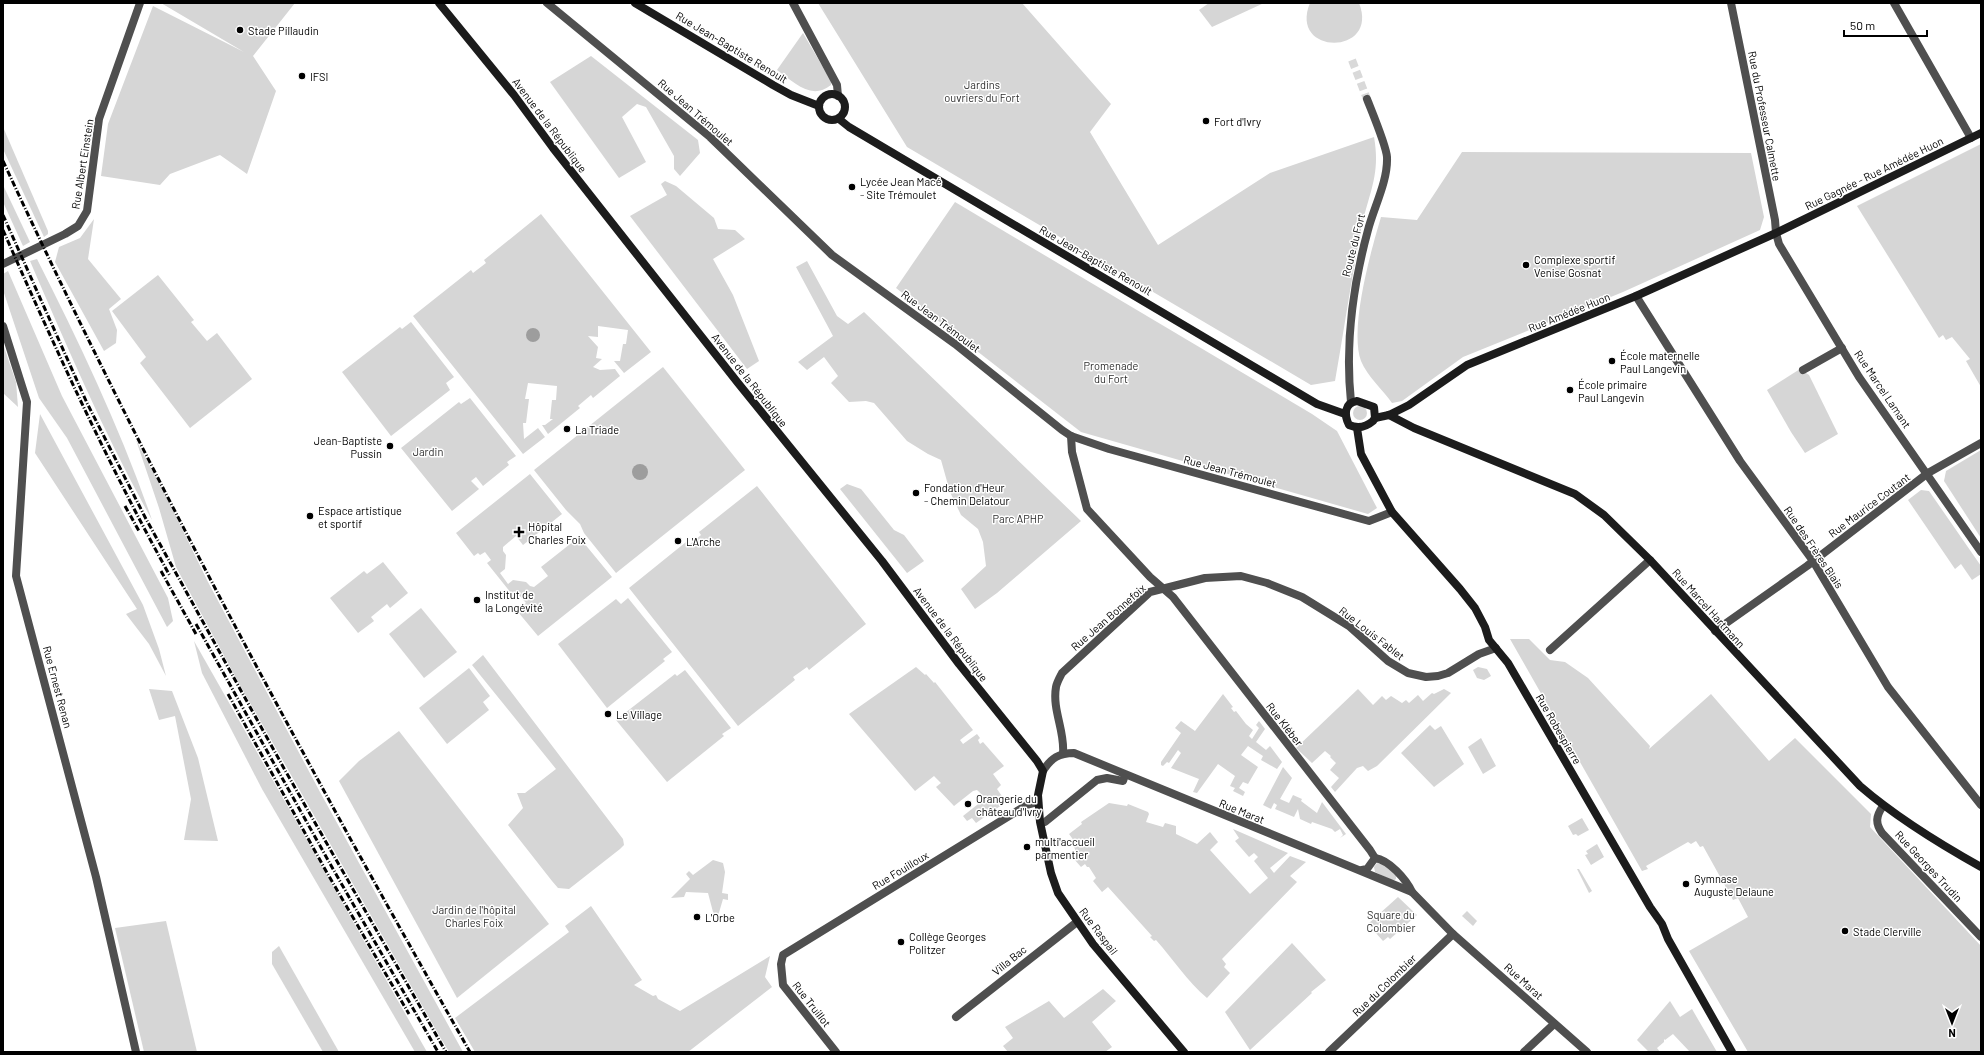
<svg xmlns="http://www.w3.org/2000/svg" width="1984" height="1055" font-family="Barlow,sans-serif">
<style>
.green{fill:#d6d6d6}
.water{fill:#9d9d9d}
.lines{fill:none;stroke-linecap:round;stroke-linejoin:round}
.street-tunnel{stroke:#d9d9d9;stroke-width:8;stroke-dasharray:8 4;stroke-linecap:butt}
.street{stroke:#4f4f4f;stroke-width:8}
.secondary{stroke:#1c1c1c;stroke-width:8}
.rail{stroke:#000;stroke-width:3;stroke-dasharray:6 2 1 2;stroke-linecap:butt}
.poi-dot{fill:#000;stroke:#fff;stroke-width:1.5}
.labels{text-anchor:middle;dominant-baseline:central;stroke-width:3;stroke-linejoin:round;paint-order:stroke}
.poi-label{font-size:11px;fill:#000;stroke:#fff;text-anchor:start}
.street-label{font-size:11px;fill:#000;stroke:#fff}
.park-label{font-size:11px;fill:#2d2d2d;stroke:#fff}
</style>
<rect width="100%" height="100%" fill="#fff"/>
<g class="green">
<polygon points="161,3 295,3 253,56 276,91 247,174 220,155 170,174 160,185 101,176 108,124 153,6 244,52"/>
<path d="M818,3h204l89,101 -21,28 68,113 112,-72 104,-36c7,39 -6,57 -13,93 -10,50 -17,101 -26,151l-24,4 -404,-238z"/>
<polygon points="1209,3 1264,3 1212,27 1199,10"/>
<path d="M1310,3h49c21,53 -71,53 -49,0z"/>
<path d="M803,33l28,48v4c-20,16 -37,-3 -54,-15z"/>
<polygon points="591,56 698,140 700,153 680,176 674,169 674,156 646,107 637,104 622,117 646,162 619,178 550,82"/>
<polygon points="3,127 48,231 48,234 44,237 3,149"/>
<polygon points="1981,144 1981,387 1966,361 1970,359 1952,337 1946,340 1943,335 1939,338 1857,206"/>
<path d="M1462,152l289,1 13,64 -4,13 -137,62 -160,65 -61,44 -10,2c-9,-13 -25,-27 -31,-42 -12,-33 10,-110 20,-144l36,3z"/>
<polygon points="665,181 676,186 714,218 718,229 735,230 745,239 713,259 733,295 759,361 747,369 630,216 667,195 661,184"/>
<polygon points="3,185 30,242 23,246 3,202"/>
<polygon points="955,202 1312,414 1337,431 1377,508 1368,514 1081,432 896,288"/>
<polygon points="541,214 651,352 624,373 614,361 620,361 623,344 626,344 628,330 598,326 598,337 588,336 598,347 596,358 602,359 593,367 600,370 615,369 620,376 593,398 591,395 578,406 580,408 548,434 542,425 545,425 553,419 550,419 552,400 556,400 557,386 528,383 525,399 529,399 526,423 523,423 524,439 538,428 545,437 523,454 413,316 471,270 473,273 486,263 484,260"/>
<polygon points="94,219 88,259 121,299 109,309 117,330 116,343 104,351 55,262 59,247 80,238"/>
<path d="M37,259c43,85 84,171 115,261 -47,-84 -84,-171 -122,-259z"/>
<polygon points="807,261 837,316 848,324 864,312 1081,521 997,593 975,609 961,589 986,566 983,542 978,529 961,515 950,492 941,460 928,454 907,441 874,403 866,401 849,402 831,383 838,376 824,357 807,370 798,362 833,336 796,267"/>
<polygon points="8,271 62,396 168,598 173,621 167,627 67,438 39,398 3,290 3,274"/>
<polygon points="158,275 194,320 191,322 207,341 217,333 252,379 190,428 140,363 146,357 112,311"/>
<polygon points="411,322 454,377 446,383 450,390 391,436 342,372 400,327 402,329"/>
<polygon points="3,344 16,382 18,407 3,393"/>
<polygon points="663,367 745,470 616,573 584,533 580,524 566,510 534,470"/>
<polygon points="1800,369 1809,375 1838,434 1805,453 1791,432 1767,390"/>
<polygon points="470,398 516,456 507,462 509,465 483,486 476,477 471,481 479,489 452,511 401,448 459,402 461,404"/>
<circle cx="1360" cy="413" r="7"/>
<polygon points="40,414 143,605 159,649 166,676 149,644 126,614 137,609 35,453"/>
<polygon points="136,440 167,498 208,582 320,792 463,1052 449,1052 440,1037 241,687 176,567 159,508"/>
<polygon points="1981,450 1981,538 1944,481 1946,471"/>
<polygon points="530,474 562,514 523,545 516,536 503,547 503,551 506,555 505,569 500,573 508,584 513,580 526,582 530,586 534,587 548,576 541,567 579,537 612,577 538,636 518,612 523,608 522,606 526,603 519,595 515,598 487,563 491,560 485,552 480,555 478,553 474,556 456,533"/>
<polygon points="847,484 861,489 894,530 904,535 924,561 907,573 840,489"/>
<polygon points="757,486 866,624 809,670 807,667 793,677 795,680 738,726 629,588 686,542 689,545 701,535 699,532"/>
<polygon points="1921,490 1929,491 1981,566 1981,574 1972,580 1961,564 1955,569 1908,500"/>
<polygon points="383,562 408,593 390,608 387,604 371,617 374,621 358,633 330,598 364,571 367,574"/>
<polygon points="628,598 672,652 663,659 665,661 607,708 558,644 616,599 621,604"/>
<polygon points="421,608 457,652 424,678 389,634"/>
<polygon points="1510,639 1529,639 1550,660 1565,662 1588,678 1650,746 1649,749 1711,694 1769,761 1795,738 1871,814 1870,827 1981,946 1981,1052 1748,1052 1689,951 1748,917 1738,898 1733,900 1703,846 1700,847 1696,841 1691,844 1688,842 1646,866 1648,869 1642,871"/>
<polygon points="194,641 427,1052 415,1052 262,789 202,673"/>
<polygon points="483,655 623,839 624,845 620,849 569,889 558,888 552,881 508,825 523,808 517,793 525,793 556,769 472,665"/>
<path d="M916,667l9,8 1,-1 8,9 1,-1 38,48 -13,10 3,4 14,-10 3,4 -2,2 2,4 3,-2 21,24 -11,8 8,11 -4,4 9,13 -30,21 -4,-5 -5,3 -4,-5 19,-15c1,-5 -1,-8 -5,-11l-4,1 -19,15 -18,-19 5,-4 -7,-7 -19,15 -66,-77z"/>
<polygon points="1478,667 1487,669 1491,676 1484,680 1477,678 1473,670"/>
<polygon points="469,668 490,696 483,702 489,710 447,744 419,708"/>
<polygon points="685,670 731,728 722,734 724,736 667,782 616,720 675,674 677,676"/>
<polygon points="149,689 172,691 198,758 218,841 184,840 191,799 175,716 159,720"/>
<polygon points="1358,689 1373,705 1382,696 1386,700 1391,696 1402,703 1406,700 1409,703 1418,695 1423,701 1432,693 1434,694 1444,689 1451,693 1377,766 1368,771 1363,766 1357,768 1335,792 1331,787 1339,778 1330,770 1336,763 1330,757 1331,756 1325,751 1312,763 1296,748"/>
<polygon points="1223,694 1233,707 1231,708 1234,712 1236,711 1246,724 1253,730 1249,736 1252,739 1259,728 1256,725 1259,721 1265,729 1256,742 1266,750 1270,746 1282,762 1277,769 1261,760 1263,756 1248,746 1241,755 1258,767 1248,784 1243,782 1239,788 1245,792 1243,796 1233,791 1235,788 1230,786 1235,776 1218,764 1197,793 1193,792 1199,779 1171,768 1181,753 1178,750 1169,763 1167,762 1163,766 1161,765 1161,762 1181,733 1175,728 1181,721 1195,731"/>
<polygon points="1430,725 1435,730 1441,726 1464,764 1434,787 1401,753"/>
<polygon points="399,731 549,924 457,998 339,781 359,761"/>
<polygon points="1481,738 1496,766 1483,774 1468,747"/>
<polygon points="1283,767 1292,778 1280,799 1289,803 1293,795 1302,799 1301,801 1317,813 1322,802 1346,834 1340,838 1343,835 1340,829 1335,832 1332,829 1312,822 1311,824 1300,819 1298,809 1294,817 1275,809 1277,805 1274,803 1271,809 1263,805"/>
<path d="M1109,803l18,3 1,-2 20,8 1,2 -3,8 17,5 2,-4 11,3v8l21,10 13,-12 8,10 -8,8 40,44 18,-16 -14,-17 4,-4 -4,-4 -5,4 -14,-16 4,-3 -6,-9 55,24 -18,15 4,5 16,-17 16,6 -16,14 7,6 -75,77 4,5 -2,3 6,6 -23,25c-20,-17 -34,-39 -51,-58l-2,1 -4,-4 2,-1 -44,-49 -6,5 -9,-11 3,-3 -7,-11h-2l-2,-3 -4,3 -7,-8 4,-3 -4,-9 3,-2 -8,-11 13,-10 -1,-2z"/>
<polygon points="1582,818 1589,830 1578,836 1576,834 1573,835 1568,826"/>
<polygon points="1597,844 1604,857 1591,865 1585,855 1588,854 1586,851"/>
<polygon points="713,860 723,863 725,872 722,893 728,894 728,900 723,899 718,916 713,912 708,893 686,892 684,897 671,898 690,879 686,874 689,871 693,875"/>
<polygon points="1377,863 1385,865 1396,876 1396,879 1393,881 1375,872 1374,867"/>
<polygon points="1577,869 1579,869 1592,891 1589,893"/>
<polygon points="1398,897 1417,915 1390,939 1388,937 1383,941 1368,924"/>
<polygon points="591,906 642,980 634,985 653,996 656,995 658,999 680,1011 770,956 765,977 772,987 688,1052 475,1052 455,1018 569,932 565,926"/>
<polygon points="1467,911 1477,921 1473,926 1462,916"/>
<polygon points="166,921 197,1052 144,1052 115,928"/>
<polygon points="1292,943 1326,980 1311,992 1312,993 1250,1050 1225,1012"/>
<polygon points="279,946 339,1052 323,1052 272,964 272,952"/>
<polygon points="1103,989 1116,1001 1092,1022 1112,1047 1105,1052 1008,1052 1003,1046 1013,1038 1005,1027 1049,1001 1064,1018"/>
<polygon points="1670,1001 1680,1017 1692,1009 1717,1052 1690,1052 1673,1034 1665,1040 1664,1039 1664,1042 1657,1048 1660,1052 1649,1052 1637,1040"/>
</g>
<g class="water">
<circle cx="533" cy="335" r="7"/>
<circle cx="640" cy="472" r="8"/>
</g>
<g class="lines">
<polyline class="street-tunnel" points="1352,60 1367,99"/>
<g class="street">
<polyline points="547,3 710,137 832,255 955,344 1062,430 1071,436 1109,449 1369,521 1392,512"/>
<polyline points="793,3 837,85 838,96"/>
<polyline points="1731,3 1775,220 1776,233 1779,244 1859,377 1981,552"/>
<polyline points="1894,3 1971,138"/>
<polyline points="3,264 65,234 78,226 87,211 99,119 140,3"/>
<polyline points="1636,296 1740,461 1813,561 1888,687 1981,805"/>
<polyline points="3,326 27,402 16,576 96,877 136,1052"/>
<polyline points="1803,370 1842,348"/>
<path d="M1351,402c-6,-57 2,-117 17,-172 6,-23 20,-49 19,-73 -1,-12 -15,-45 -20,-58"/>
<polyline points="1071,436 1072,452 1087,509 1150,577 1173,597 1370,850 1375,858 1367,869 1362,870"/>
<polyline points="1715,631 1807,566 1928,473 1981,443"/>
<polyline points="1550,650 1650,560"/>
<path d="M1063,753c2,-22 -11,-43 -7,-66 1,-5 4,-10 6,-14l88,-81 55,-14 36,-2 26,7 35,14 47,29 39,35 20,12 18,4 12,-1 10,-3 31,-19 17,-6"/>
<path d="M1043,771c8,-13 16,-18 31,-18l338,139 41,42 134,118"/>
<path d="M1883,806c-7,10 -8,17 -1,27l99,104"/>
<polyline points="1045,822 1097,780 1107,778 1123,781 1124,778"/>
<path d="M1375,858c14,2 31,21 37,34"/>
<polyline points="956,1017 1077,922"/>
<polyline points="836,1052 783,985 781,964 783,955 1027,805 1038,802"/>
<polyline points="1329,1052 1453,934"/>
<polyline points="1524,1052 1554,1024"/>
</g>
<g class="secondary">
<polyline points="439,3 514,95 553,148 738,383 882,561 959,664 1037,761 1043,771 1038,795 1040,822 1051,873 1058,893 1093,944 1184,1052"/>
<polyline points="635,3 773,85 791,95 819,106"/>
<circle cx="832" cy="107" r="13"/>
<polyline points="839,119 849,127 1317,404 1345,414"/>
<path d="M1357,401l17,6 1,11 -2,3c-7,6 -15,8 -24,4 -5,-10 -5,-22 8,-24z"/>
<path d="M1389,415l25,13 161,66 29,21 46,45 210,226c37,32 78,57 121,81"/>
<polyline points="1375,418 1389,415 1409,405 1467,365 1636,296 1776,233 1981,133"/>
<polyline points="1357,428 1361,454 1392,512 1460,589 1475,608 1485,627 1489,640 1508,663 1650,907 1662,924 1668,939 1732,1052"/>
</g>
<g class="rail">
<path d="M3,161c141,304 301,599 467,891"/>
<polyline points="3,215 87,403 146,519 286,772 446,1052"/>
<path d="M3,230c52,118 105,234 167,346"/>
<polyline points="125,506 139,531"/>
<polyline points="161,571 196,634"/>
<polyline points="196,624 333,869 438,1052"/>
<polyline points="228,694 326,871 409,1014"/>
</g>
</g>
<g class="poi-dot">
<circle cx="240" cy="30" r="4"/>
<circle cx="302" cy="76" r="4"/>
<circle cx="1206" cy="121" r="4"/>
<circle cx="852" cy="187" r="4"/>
<circle cx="1526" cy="265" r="4"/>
<circle cx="1612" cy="361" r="4"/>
<circle cx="1570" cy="390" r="4"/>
<circle cx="567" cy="429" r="4"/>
<circle cx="390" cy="446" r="4"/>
<circle cx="916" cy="493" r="4"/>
<circle cx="310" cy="516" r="4"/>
<path d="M517 526h4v4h4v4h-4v4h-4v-4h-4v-4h4z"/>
<circle cx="678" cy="541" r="4"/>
<circle cx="477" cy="600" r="4"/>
<circle cx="608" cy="714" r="4"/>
<circle cx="968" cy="804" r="4"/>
<circle cx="1027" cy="847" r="4"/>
<circle cx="1686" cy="884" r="4"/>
<circle cx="697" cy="917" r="4"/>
<circle cx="1845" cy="931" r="4"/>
<circle cx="901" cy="942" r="4"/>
</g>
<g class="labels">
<g class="poi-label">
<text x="248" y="30">Stade Pillaudin</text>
<text x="310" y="76">IFSI</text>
<text x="1214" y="121">Fort d'Ivry</text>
<text x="860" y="181">Lycée Jean Macé<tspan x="860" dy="13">- Site Trémoulet</tspan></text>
<text x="1534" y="259">Complexe sportif<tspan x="1534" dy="13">Venise Gosnat</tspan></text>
<text x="1620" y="355">École maternelle<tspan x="1620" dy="13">Paul Langevin</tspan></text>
<text x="1578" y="384">École primaire<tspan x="1578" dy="13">Paul Langevin</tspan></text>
<text x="575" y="429">La Triade</text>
<text x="382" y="440" text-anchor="end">Jean-Baptiste<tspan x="382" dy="13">Pussin</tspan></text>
<text x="924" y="487">Fondation d'Heur<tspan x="924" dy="13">- Chemin Delatour</tspan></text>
<text x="318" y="510">Espace artistique<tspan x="318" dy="13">et sportif</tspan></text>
<text x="528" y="526">Hôpital<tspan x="528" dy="13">Charles Foix</tspan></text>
<text x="686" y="541">L'Arche</text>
<text x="485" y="594">Institut de<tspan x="485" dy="13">la Longévité</tspan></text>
<text x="616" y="714">Le Village</text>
<text x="976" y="798">Orangerie du<tspan x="976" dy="13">château d'Ivry</tspan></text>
<text x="1035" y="841">multi'accueil<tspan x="1035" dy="13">parmentier</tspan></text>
<text x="1694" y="878">Gymnase<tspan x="1694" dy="13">Auguste Delaune</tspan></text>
<text x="705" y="917">L'Orbe</text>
<text x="1853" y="931">Stade Clerville</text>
<text x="909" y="936">Collège Georges<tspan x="909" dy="13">Politzer</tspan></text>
</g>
<g class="street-label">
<text transform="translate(732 47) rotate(31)">Rue Jean-Baptiste Renoult</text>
<text transform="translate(696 112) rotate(41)">Rue Jean Trémoulet</text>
<text transform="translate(1765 116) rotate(79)">Rue du Professeur Calmette</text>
<text transform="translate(550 125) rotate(53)">Avenue de la République</text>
<text transform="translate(82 164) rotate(-81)">Rue Albert Einstein</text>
<text transform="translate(1874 173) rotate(-26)">Rue Gagnée - Rue Amédée Huon</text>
<text transform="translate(1353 245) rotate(-76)">Route du Fort</text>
<text transform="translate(1096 260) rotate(30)">Rue Jean-Baptiste Renoult</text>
<text transform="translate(1569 312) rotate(-22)">Rue Amédée Huon</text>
<text transform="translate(941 321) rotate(37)">Rue Jean Trémoulet</text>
<text transform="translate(750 380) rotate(52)">Avenue de la République</text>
<text transform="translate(1883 389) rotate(56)">Rue Marcel Lamant</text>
<text transform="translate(1230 471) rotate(15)">Rue Jean Trémoulet</text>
<text transform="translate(1869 505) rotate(-37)">Rue Maurice Coutant</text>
<text transform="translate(1814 547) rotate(56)">Rue des Frères Blais</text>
<text transform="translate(1709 608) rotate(48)">Rue Marcel Hartmann</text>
<text transform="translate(1108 617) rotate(-41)">Rue Jean Bonnefoix</text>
<text transform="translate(1372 633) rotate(38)">Rue Louis Fablet</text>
<text transform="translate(951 634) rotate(53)">Avenue de la République</text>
<text transform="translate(58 687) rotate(75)">Rue Ernest Renan</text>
<text transform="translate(1285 724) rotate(52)">Rue Kléber</text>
<text transform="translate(1559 729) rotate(60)">Rue Robespierre</text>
<text transform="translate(1242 811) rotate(22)">Rue Marat</text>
<text transform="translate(1929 866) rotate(47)">Rue Georges Trudin</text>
<text transform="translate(900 870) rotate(-31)">Rue Fouilloux</text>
<text transform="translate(1099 931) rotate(53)">Rue Raspail</text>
<text transform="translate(1009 960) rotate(-39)">Villa Bac</text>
<text transform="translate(1524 981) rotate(42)">Rue Marat</text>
<text transform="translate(1384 985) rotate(-44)">Rue du Colombier</text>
<text transform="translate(812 1004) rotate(52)">Rue Truillot</text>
</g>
<g class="park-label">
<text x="982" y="84">Jardins<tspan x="982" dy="13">ouvriers du Fort</tspan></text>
<text x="1111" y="365">Promenade<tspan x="1111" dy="13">du Fort</tspan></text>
<text x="428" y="451">Jardin</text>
<text x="1018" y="518">Parc APHP</text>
<text x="474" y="909">Jardin de l'hôpital<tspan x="474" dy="13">Charles Foix</tspan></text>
<text x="1391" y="914">Square du<tspan x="1391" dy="13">Colombier</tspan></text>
</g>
</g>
<rect width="1984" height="1055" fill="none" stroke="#000000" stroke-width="8"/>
<g transform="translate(1952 1023) rotate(180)" stroke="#ffffff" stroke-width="3" paint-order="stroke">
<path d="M0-3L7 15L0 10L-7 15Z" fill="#000000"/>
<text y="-6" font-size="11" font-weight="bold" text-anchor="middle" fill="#000000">N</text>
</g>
<path d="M1844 30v6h83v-6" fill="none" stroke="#000000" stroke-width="2"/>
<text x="1850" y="30" font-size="12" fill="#000000" stroke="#ffffff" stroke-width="3" paint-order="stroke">50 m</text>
</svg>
